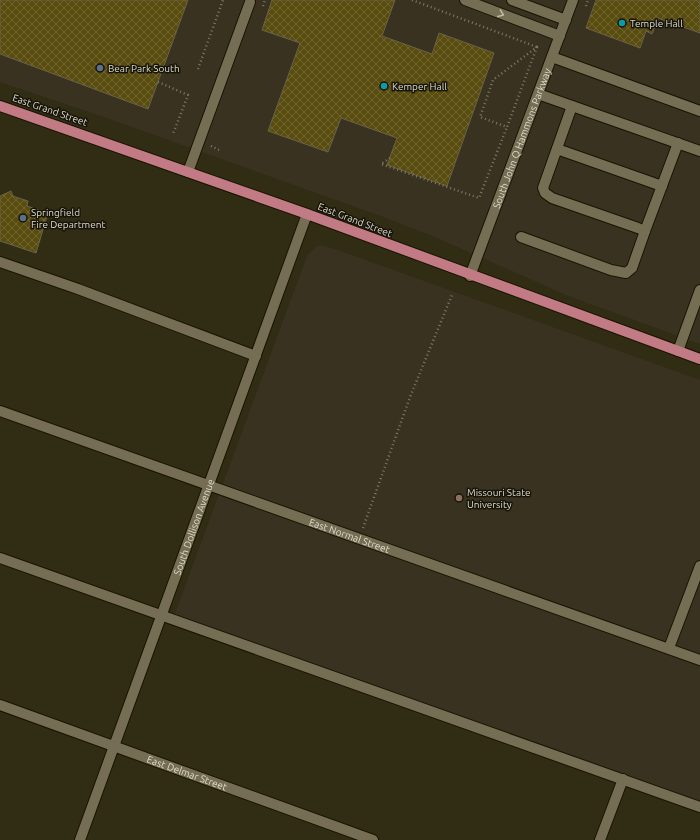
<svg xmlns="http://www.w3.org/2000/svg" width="700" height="840" font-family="Ubuntu,sans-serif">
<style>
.education{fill:#393221}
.building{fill:url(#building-cross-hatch);stroke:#686248}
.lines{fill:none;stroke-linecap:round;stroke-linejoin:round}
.minor-casing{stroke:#191400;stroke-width:12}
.major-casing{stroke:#191400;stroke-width:12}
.path{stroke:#7f7b67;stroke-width:2.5;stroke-dasharray:1 3;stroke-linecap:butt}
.minor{stroke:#756e54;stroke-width:10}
.major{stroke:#c27b85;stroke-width:10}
.oneway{stroke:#bfbba9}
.culture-dot{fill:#0f9aa8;stroke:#17140a;stroke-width:1.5}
.service-dot{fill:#5c6f8a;stroke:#17140a;stroke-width:1.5}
.education-dot{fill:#8d6e63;stroke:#17140a;stroke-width:1.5}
.labels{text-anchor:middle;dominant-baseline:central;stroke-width:3;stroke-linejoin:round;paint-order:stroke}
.poi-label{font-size:10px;fill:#dfdccd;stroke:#17140a;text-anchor:start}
.street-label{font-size:10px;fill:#dfdccd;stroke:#17140a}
</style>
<defs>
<pattern id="building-cross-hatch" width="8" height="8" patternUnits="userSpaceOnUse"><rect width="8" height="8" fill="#594c0f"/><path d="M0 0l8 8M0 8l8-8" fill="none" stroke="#706531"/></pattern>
</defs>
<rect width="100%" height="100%" fill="#312c14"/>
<g class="education">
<polygon points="0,0 700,0 700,344 566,295 435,237 378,215 104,117 0,82"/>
<polygon points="317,246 324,246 335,249 700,380 700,804 174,616 307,256"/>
</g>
<g class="building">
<polygon points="0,0 188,0 148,109 0,54"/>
<polygon points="272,0 395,0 382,36 432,54 439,33 494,53 447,186 387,165 397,138 341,118 328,152 268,131 300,43 262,30"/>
<polygon points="596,0 700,0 700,33 658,18 652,34 646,31 640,48 586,28"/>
<polygon points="11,191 13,196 28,201 27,206 48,213 36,253 0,241 0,196"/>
</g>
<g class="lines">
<g class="minor-casing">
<g id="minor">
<polyline points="465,0 560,36"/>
<polyline points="512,0 566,20"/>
<polyline points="552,57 700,111"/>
<polyline points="538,94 700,151"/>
<polyline points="572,106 543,188 545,193 552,198 638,228 645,231 678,143"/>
<polyline points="557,149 662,186"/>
<polyline points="188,172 250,2"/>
<polyline points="521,237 611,270 626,273 632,268 645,231"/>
<polyline points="0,262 78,289 256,356"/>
<path id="s1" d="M470,276l103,-276"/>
<polyline points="678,351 700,290"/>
<path id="s2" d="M0,411l700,249"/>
<polyline points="0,558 700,807"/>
<polyline points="669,648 700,566"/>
<path id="s3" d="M0,705l373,135"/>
<path id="s4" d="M80,840l227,-626"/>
<polyline points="600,840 623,779"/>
</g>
</g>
<g class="major-casing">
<polyline id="major" points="0,106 307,214 700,359"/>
</g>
<g class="path">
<polyline points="412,0 537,47"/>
<polyline points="263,6 265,0"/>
<polyline points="586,6 588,0"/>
<polygon points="537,47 507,127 480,117 493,80"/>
<polyline points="198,69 223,0"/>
<polyline points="158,82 188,95 173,134"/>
<polyline points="211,146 219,150"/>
<polyline points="390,158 381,164 479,198 507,127"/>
<polyline points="363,528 410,397 452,295"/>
</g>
<use href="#minor" class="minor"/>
<use href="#major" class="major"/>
</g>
<defs><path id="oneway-chevron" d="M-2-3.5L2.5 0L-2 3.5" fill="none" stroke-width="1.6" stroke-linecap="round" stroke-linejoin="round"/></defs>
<use class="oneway" href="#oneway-chevron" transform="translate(501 14) rotate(21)"/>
<g class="culture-dot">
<circle cx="622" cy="23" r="4"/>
<circle cx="384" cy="86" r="4"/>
</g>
<g class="service-dot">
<circle cx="100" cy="68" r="4"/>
<circle cx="23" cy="218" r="4"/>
</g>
<circle class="education-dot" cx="459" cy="498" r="4"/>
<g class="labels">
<g class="poi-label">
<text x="630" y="23">Temple Hall</text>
<text x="108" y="68">Bear Park South</text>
<text x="392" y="86">Kemper Hall</text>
<text x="31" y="212">Springfield<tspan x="31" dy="12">Fire Department</tspan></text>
<text x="467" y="492">Missouri State<tspan x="467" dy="12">University</tspan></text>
</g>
<g class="street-label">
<text transform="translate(50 110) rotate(19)">East Grand Street</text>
<text stroke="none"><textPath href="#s1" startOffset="147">South John Q Hammons Parkway</textPath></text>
<text transform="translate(355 220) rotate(21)">East Grand Street</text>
<text stroke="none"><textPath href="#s4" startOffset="333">South Dollison Avenue</textPath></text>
<text stroke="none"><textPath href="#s2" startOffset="371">East Normal Street</textPath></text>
<text stroke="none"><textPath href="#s3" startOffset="199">East Delmar Street</textPath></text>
</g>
</g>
</svg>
